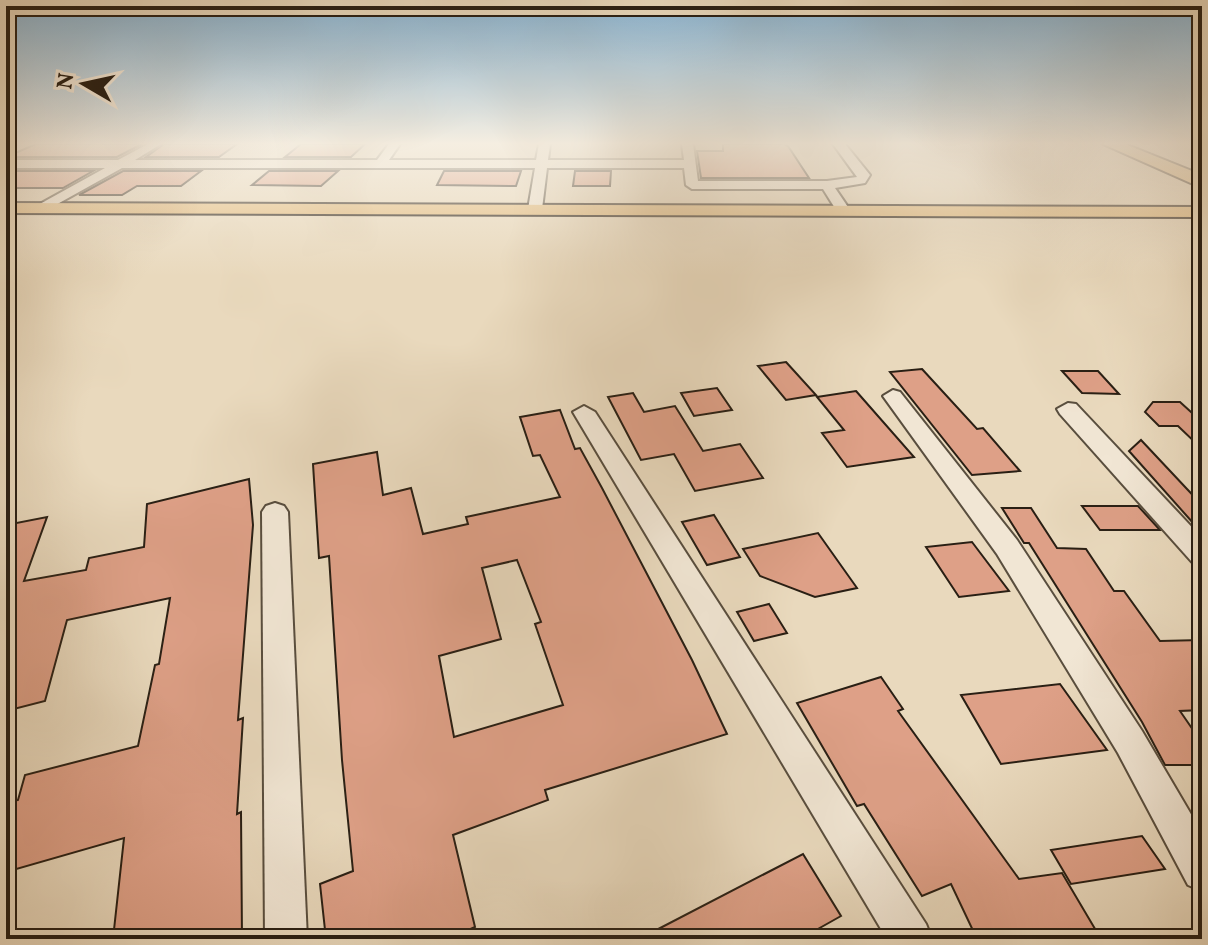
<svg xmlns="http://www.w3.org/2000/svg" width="1208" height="945" font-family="Vollkorn,serif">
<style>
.building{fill:#dea087;stroke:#291f14;stroke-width:2;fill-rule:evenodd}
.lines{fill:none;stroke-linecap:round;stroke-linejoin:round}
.minor-casing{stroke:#594e3e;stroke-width:4}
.major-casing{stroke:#291f14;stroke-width:4}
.highway-casing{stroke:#291f14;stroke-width:4}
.minor{fill:#f1e6d4;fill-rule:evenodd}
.major{fill:#e4bc7e;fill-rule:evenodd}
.highway{fill:#e4bc7e;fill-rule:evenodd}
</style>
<rect width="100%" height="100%" fill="#e9d9bd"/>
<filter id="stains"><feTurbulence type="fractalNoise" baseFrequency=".0025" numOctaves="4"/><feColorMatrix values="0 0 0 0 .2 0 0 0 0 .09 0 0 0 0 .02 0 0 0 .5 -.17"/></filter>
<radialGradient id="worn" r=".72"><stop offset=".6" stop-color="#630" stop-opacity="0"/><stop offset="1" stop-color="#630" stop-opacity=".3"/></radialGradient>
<g class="building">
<polygon points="36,144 142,144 117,157 6,157"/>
<polygon points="164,144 237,144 219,157 146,157"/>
<polygon points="301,144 365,144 351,157 285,157"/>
<polygon points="723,144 784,144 788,146 809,178 701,178 697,151 723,151"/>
<polygon points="6,171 93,171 63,188 6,188"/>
<polygon points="123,171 201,171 181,186 137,186 122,195 79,195"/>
<polygon points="269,171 338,171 321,186 252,185"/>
<polygon points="444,171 521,171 516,186 437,185"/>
<polygon points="575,171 611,171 610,186 573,186"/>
<polygon points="786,362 816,395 786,400 758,366"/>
<polygon points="922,369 977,429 983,428 1020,471 972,475 890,372"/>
<polygon points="1062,371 1098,371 1119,394 1082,393"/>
<polygon points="717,388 732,410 694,416 681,393"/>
<polygon points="856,391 914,457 847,467 822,433 844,430 817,397"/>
<polygon points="633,393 644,412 675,406 703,451 740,444 763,478 695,491 674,454 641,460 608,397"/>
<polygon points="1153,402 1180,402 1202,422 1202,449 1178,426 1159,426 1145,412"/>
<path d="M560,410l15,39 5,-1 22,40 90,172 35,74 -182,56 3,10 -95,35 22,92 -27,12h-122l-6,-55 33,-13 -11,-111 -13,-204 -10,2 -6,-94 64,-12 6,43 28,-7 12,46 45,-10 -2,-7 94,-20 -20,-42 -7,1 -13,-39zM517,560l24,62 -6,2 28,81 -109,32 -15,-81 62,-17 -19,-71z"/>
<polygon points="1141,440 1202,505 1202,533 1129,451"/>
<polygon points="249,479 253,525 238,720 243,718 237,814 241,812 242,939 113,939 124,838 6,872 6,803 18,800 25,775 138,746 155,665 159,664 170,598 67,620 45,701 6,711 6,525 47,517 24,581 86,570 89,558 144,547 147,504"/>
<polygon points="1082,506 1138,506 1160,530 1100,530"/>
<polygon points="1002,508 1031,508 1057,548 1086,549 1114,591 1124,591 1160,641 1202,640 1202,710 1180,711 1202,743 1202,765 1165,765 1142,722 1029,543 1024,543"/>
<polygon points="714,515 740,557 707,565 682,522"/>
<polygon points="818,533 857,588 815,597 760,576 743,549"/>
<polygon points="972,542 1009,591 959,597 926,547"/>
<polygon points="769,604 787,633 754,641 737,612"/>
<polygon points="881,677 903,709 898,711 1019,879 1062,873 1101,939 977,939 951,884 922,896 864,804 857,806 797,703"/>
<polygon points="1060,684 1107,750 1001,764 961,695"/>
<polygon points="1142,836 1165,869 1071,884 1051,850"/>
<polygon points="803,854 841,916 800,939 639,939"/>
</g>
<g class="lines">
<g class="minor-casing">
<g id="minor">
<polygon points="148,144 161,144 135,160 377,160 389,144 400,144 389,160 536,160 539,144 550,144 548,160 684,160 682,144 693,144 698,181 827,181 857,177 833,144 845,144 870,175 865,183 835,188 850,210 843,214 838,213 823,189 692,189 686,185 684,168 547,168 542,209 535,213 528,209 535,168 122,168 43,212 36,208 38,205 105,168 6,168 6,160 118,160"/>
<polygon points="893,390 900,392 1017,540 1142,731 1202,833 1202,891 1188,885 1118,753 997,554 883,396"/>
<polygon points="1068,403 1076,404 1202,538 1202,565 1192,562 1060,414 1057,409"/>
<polygon points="584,406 595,412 926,924 932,939 887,939 573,412"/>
<polygon points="275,503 284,506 288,512 307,939 265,939 262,512 266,506"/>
</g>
</g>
<g class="major-casing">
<polygon id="major" points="6,203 1202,207 1202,217 6,213"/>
</g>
<g class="highway-casing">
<polygon id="highway" points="1103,144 1125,144 1202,175 1202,188"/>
</g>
<use href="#minor" class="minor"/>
<use href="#major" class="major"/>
<use href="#highway" class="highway"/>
</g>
<linearGradient id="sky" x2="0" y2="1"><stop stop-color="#89b6d6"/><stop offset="0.52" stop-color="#f5eee1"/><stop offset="1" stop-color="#f5eee1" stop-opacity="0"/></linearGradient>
<rect width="1208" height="276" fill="url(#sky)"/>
<rect width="1208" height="945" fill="none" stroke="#e9d9bd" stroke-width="32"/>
<rect x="8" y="8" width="1192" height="929" fill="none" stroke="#291f14" stroke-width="4"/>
<rect x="16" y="16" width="1176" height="913" fill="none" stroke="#291f14" stroke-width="2"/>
<g transform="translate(84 84) rotate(279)" stroke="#f1e6d4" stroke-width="6" paint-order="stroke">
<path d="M0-6L14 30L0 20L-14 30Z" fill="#291f14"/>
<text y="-12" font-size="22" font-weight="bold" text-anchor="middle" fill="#291f14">N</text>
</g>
<rect width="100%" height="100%" filter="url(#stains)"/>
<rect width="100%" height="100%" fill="url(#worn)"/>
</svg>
